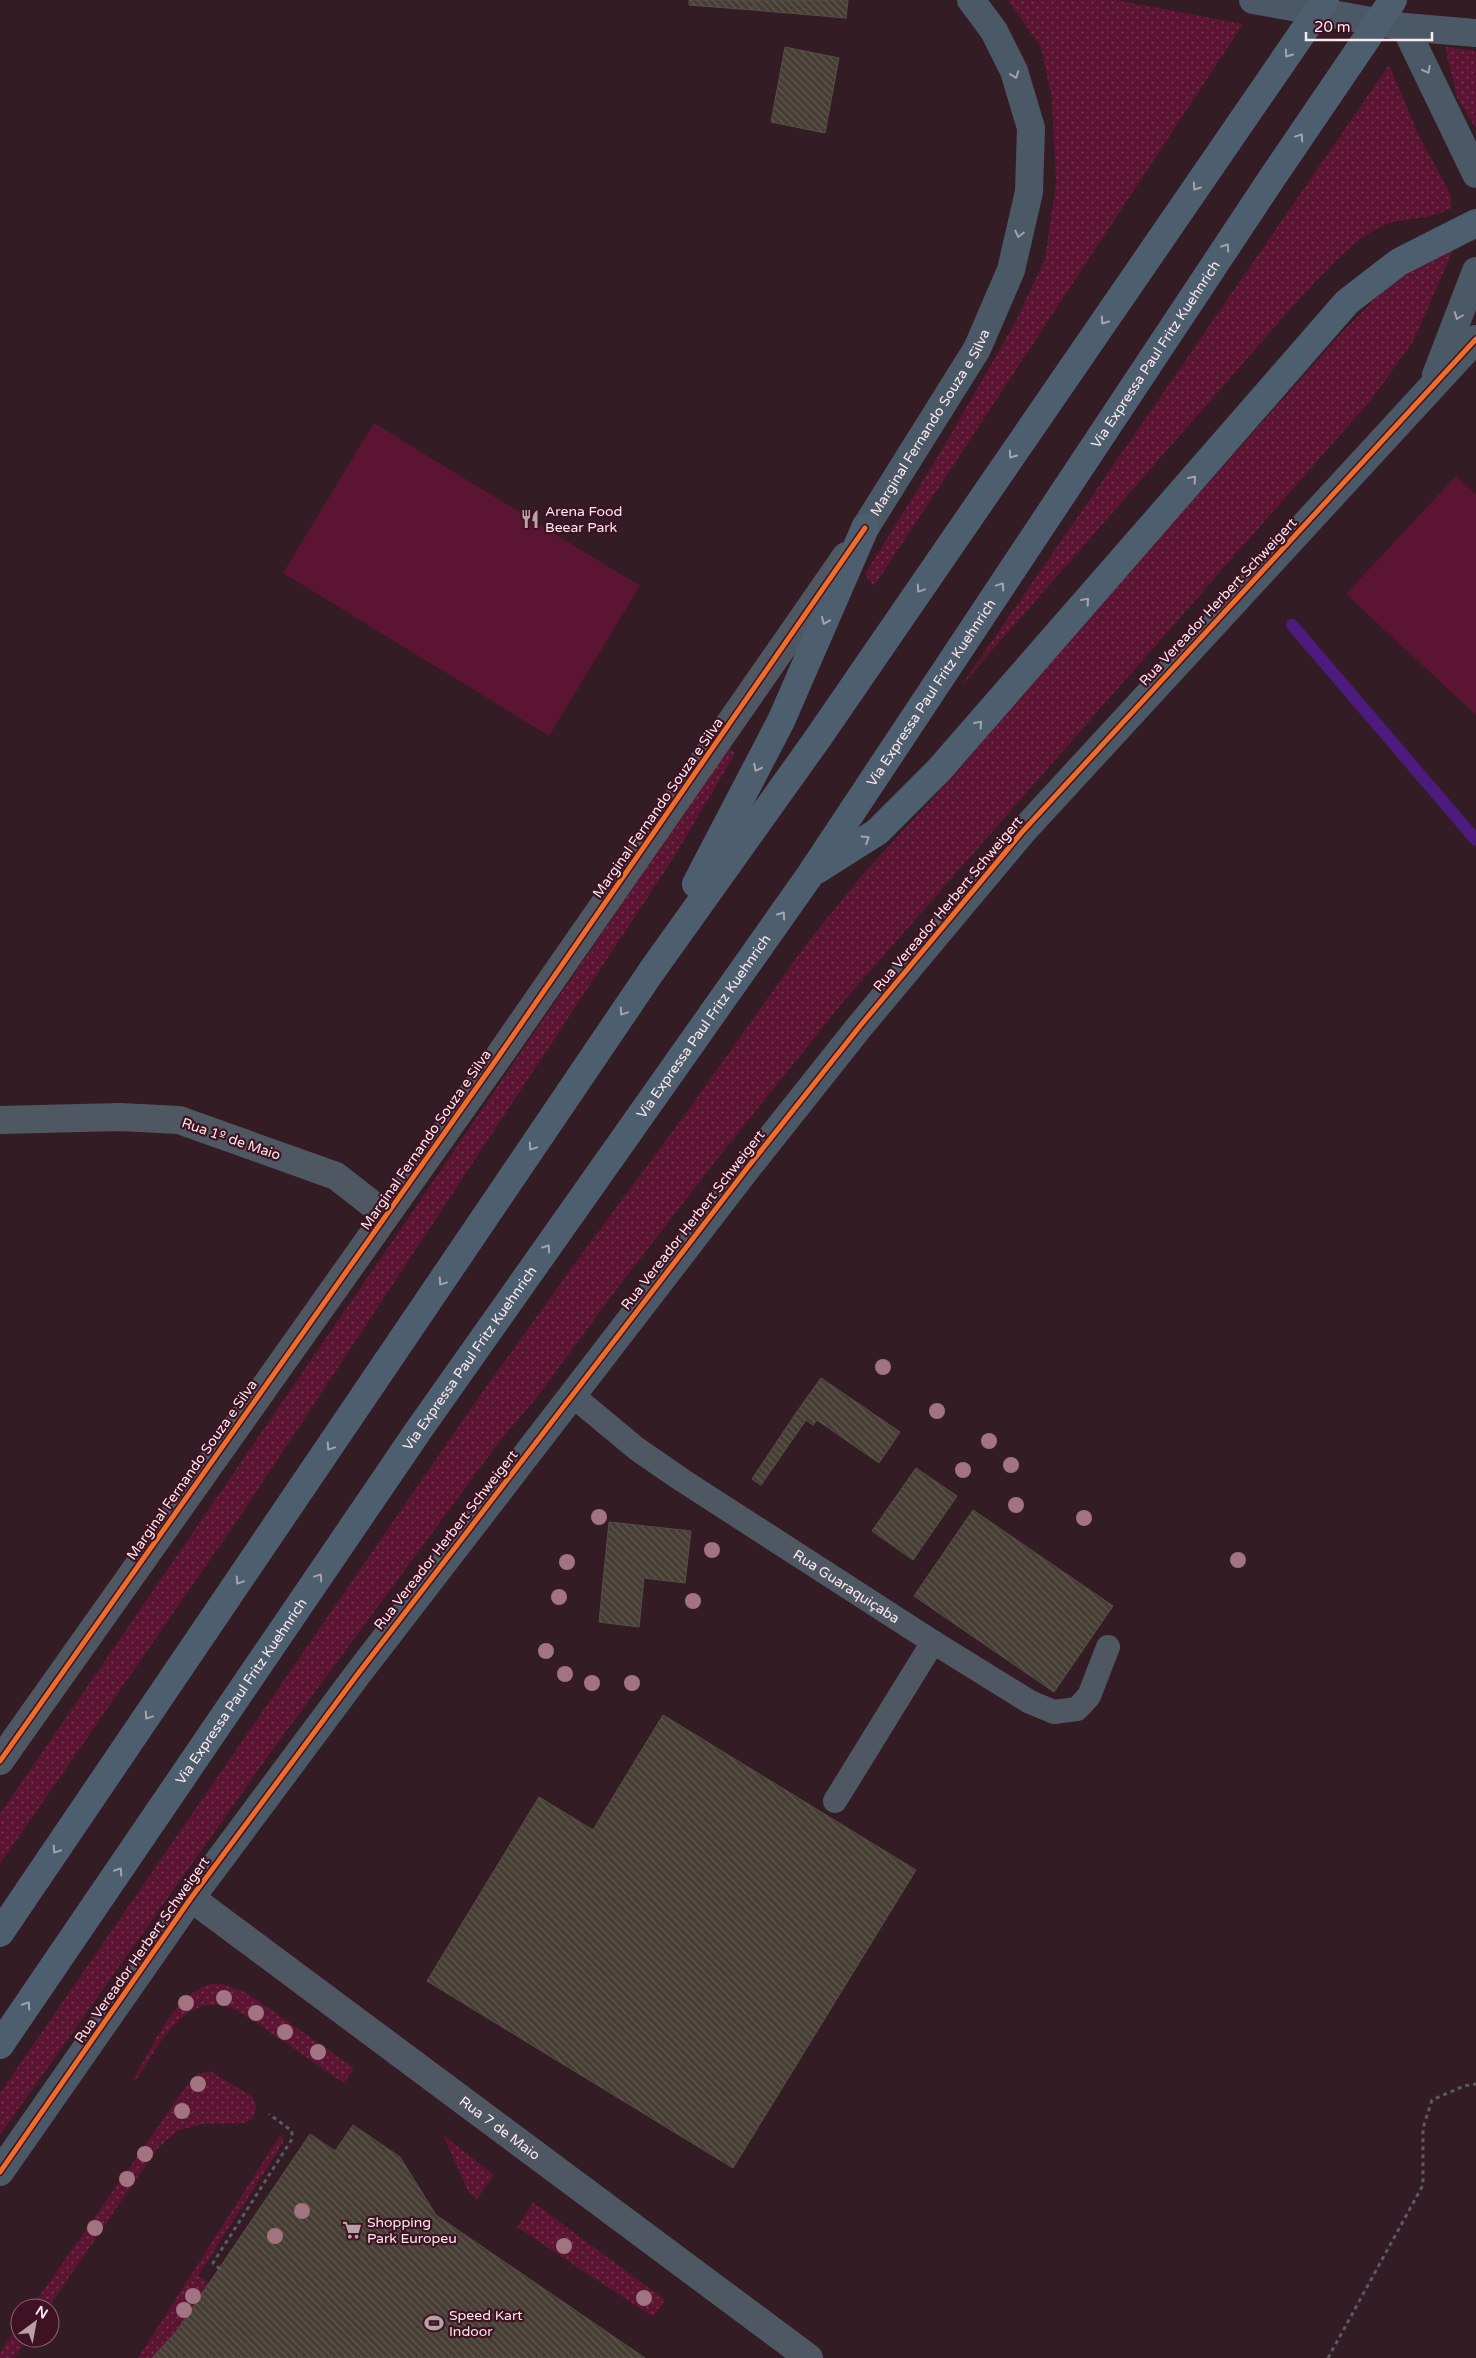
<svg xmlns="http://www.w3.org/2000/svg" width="1476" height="2358" font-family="'Varela Round',sans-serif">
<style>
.grass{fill:url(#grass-dots)}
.garden{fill:#5b1431}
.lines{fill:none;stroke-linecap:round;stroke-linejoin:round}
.stream{stroke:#4d1b7d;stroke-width:12}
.building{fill:url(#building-back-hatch);stroke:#574e49}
.path{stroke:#5d5a62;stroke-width:3;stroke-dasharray:4 4;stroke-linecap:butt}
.service{stroke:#4f5862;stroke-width:24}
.tertiary{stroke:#4f5862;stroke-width:28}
.secondary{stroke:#4b5966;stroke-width:28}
.primary{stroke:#4d5f6f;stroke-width:28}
.cycleway-casing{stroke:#3e1222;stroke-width:8}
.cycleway{stroke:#ee6e29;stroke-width:5}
.tree{fill:#a27381}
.oneway{stroke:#a4a4ae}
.oneway2{stroke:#a4a1aa}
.labels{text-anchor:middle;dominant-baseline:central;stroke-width:4.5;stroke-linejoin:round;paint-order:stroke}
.street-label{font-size:14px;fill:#fce9ed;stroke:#3e1222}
.poi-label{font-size:14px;fill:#fce9ed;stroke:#3e1222;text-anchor:start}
</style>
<defs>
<pattern id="grass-dots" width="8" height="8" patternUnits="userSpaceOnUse" patternTransform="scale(1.25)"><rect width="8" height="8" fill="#5b1431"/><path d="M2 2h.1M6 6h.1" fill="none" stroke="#73364f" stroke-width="1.8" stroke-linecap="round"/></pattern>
<pattern id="building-back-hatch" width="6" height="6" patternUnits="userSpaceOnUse" patternTransform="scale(1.25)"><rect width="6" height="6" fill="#463d34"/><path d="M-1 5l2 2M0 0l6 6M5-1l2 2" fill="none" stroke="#625952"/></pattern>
</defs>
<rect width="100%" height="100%" fill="#341c25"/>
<g class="grass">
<polygon points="1008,0 1116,0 1243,24 874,586 865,574 937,458 1014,325 1045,259 1056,184 1052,100 1041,47"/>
<polygon points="1445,47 1476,51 1476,129 1457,97"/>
<path d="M1389,65l31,73 31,57v13c-24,14 -46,8 -67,17 -32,15 -60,48 -84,73l-339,388z"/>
<polygon points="1453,250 1413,342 1370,401 843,1002 718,1158 619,1286 534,1401 502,1438 271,1752 0,2135 0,2093 476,1401 578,1259 687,1112 804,947 862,875 949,781 1081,626 1345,329 1393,281"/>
<polygon points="727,749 734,752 733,757 674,857 243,1512 0,1864 0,1814 411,1214"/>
<path d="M210,1984h12l22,7 110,77 -10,15 -102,-70c-55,-30 -81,30 -106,67l-3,-1c20,-32 40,-83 77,-95z"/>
<polygon points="210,2071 253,2097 256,2106 254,2116 246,2123 201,2124 177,2131 157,2149 48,2308 31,2308 185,2088 196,2075"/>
<path d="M281,2134l3,5 -1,4 -85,133 12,8c-18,26 -36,52 -58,74h-14z"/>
<polygon points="443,2135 494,2175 477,2199 469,2193"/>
<polygon points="533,2202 665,2300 653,2317 517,2227"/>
<polygon points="20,2323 20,2338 28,2338 14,2358 0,2358 0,2352"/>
</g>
<g class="garden">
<polygon points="374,423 640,586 549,736 283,573"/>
<polygon points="1456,476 1476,494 1476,715 1346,594"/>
</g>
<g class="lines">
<polyline class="stream" points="1292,625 1476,840"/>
</g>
<g class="building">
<polygon points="689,0 754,0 753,10 689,5"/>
<polygon points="754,0 848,0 846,18 753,10"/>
<polygon points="785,47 839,58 825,133 771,122"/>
<polygon points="821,1378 900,1432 879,1463 817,1420 813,1425 796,1413"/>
<polygon points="796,1413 806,1420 761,1485 752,1479"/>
<polygon points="916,1468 957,1496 913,1560 872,1531"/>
<polygon points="973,1510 1113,1606 1054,1692 914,1596"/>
<polygon points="609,1522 691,1531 685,1583 644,1578 639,1627 599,1622"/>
<polygon points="663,1715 916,1870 733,2168 427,1981 539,1797 593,1830"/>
<polygon points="353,2125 400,2157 436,2215 645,2358 152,2358 176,2332 310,2134 335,2151"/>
</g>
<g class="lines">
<g class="path">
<polyline points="220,2269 213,2263 292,2139 292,2131 269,2114"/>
<polyline points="1328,2358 1423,2185 1423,2128 1432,2100 1464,2086 1476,2084"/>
</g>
<g class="service">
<path id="s1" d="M572,1395l65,54 45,31 251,162 97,60 24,10 23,-3 12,-13 19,-49"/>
<polyline points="835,1801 933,1642"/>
</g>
<g class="tertiary">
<polyline points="0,1120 120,1117 179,1120 336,1176 386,1215"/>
<polyline points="0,1761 494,1063 846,556"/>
<path id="s2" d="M191,1898l618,460"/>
</g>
<g class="secondary">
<polyline points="1253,0 1405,27 1476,33"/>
<polyline points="1405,27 1476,174"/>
<polyline points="1436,375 1476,271"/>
<path id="s3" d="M865,528l112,-179 34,-79 18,-78 2,-64 -17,-57 -20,-40 -23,-31"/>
<polyline points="0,2172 191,1898 357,1675 748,1167 860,1026 1023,831 1476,339"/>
</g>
<g class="primary">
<polyline points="817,870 877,832 939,770 1347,302 1399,262 1476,223"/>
<polyline points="696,884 781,721 865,528"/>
<polyline points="0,1933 651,972 818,738 1325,0"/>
<path id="s4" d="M0,2045l418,-614 392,-556 462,-697 121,-178"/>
</g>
<g class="cycleway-casing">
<g id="cycleway">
<polyline points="0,1761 494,1063 865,528"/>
<polyline points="0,2172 191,1898 357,1675 748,1167 860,1026 1023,831 1476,339"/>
</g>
</g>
<use href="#cycleway" class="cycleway"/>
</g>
<g class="tree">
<circle cx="883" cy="1367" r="8"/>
<circle cx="937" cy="1411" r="8"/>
<circle cx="989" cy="1441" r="8"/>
<circle cx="1011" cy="1465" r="8"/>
<circle cx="963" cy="1470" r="8"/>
<circle cx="1016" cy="1505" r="8"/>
<circle cx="599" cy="1517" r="8"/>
<circle cx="1084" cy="1518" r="8"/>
<circle cx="712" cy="1550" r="8"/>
<circle cx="1238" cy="1560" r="8"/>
<circle cx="567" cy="1562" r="8"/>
<circle cx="559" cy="1597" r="8"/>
<circle cx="693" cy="1601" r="8"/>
<circle cx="546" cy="1651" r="8"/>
<circle cx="565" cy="1674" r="8"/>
<circle cx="592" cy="1683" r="8"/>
<circle cx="632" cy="1683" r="8"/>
<circle cx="224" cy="1998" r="8"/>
<circle cx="186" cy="2003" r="8"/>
<circle cx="256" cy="2013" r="8"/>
<circle cx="285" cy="2032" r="8"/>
<circle cx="318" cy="2052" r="8"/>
<circle cx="198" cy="2084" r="8"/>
<circle cx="182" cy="2111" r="8"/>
<circle cx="145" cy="2154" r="8"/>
<circle cx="127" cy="2179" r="8"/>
<circle cx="302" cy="2211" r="8"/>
<circle cx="95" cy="2228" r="8"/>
<circle cx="275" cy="2236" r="8"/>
<circle cx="564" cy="2246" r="8"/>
<circle cx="193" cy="2296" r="8"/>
<circle cx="644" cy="2298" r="8"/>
<circle cx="184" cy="2310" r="8"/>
</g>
<defs><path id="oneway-chevron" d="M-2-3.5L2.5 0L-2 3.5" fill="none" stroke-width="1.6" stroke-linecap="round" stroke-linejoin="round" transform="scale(1.25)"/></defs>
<g class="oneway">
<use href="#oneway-chevron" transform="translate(1288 54) rotate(125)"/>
<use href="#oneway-chevron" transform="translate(1300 137) rotate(-56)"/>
<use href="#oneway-chevron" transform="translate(1196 187) rotate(125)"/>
<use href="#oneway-chevron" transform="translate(1226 247) rotate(-56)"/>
<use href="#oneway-chevron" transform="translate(1104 321) rotate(125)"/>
<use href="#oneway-chevron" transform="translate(1012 455) rotate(125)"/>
<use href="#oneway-chevron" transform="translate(1193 479) rotate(-49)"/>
<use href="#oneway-chevron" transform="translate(1001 586) rotate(-56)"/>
<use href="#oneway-chevron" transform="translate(920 589) rotate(124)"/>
<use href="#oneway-chevron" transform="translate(1086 601) rotate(-49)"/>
<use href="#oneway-chevron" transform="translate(825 621) rotate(113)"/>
<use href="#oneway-chevron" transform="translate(979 724) rotate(-49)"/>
<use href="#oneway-chevron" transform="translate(757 768) rotate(117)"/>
<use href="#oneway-chevron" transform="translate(866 839) rotate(-32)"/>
<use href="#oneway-chevron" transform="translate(782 915) rotate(-55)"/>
<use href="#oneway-chevron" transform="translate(623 1012) rotate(124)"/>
<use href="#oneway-chevron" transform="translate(532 1147) rotate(124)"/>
<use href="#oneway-chevron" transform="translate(547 1248) rotate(-55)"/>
<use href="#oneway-chevron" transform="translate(442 1282) rotate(124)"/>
<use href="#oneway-chevron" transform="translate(330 1447) rotate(124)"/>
<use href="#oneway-chevron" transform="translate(319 1577) rotate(-56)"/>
<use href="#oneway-chevron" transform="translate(239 1581) rotate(124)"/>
<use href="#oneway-chevron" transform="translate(148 1716) rotate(124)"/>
<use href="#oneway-chevron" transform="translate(56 1850) rotate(124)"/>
<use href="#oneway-chevron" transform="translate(119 1871) rotate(-56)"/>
<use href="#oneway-chevron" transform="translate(27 2005) rotate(-56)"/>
</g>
<g class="oneway2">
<use href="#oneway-chevron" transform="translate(1427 70) rotate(63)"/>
<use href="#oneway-chevron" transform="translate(1015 75) rotate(70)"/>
<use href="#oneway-chevron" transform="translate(1019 234) rotate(103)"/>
<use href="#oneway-chevron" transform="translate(1458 316) rotate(111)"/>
</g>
<defs>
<g id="restaurant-bare" transform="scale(1.5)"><path d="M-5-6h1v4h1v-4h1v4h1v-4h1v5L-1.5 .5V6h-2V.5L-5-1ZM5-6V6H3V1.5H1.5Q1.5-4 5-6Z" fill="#b6a1a7" stroke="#3e1222" stroke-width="2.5" paint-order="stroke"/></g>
<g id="supermarket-bare" transform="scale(1.5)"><path d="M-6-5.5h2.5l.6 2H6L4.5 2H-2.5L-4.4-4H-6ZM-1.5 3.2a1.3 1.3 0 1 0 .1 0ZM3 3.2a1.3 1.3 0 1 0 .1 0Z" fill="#b6a1a7" stroke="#3e1222" stroke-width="2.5" paint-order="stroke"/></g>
<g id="stadium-bare" transform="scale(1.5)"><path d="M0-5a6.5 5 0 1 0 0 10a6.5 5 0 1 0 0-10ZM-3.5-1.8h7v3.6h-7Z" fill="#b6a1a7" stroke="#3e1222" stroke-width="2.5" paint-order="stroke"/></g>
</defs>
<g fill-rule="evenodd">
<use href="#restaurant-bare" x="530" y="519"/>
<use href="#supermarket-bare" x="352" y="2230"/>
<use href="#stadium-bare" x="434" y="2323"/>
</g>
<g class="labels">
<g class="street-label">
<text stroke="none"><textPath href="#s4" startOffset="2048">Via Expressa Paul Fritz Kuehnrich</textPath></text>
<text stroke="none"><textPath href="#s3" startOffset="124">Marginal Fernando Souza e Silva</textPath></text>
<text transform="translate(1218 602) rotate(-47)">Rua Vereador Herbert Schweigert</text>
<text stroke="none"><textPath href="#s4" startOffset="1642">Via Expressa Paul Fritz Kuehnrich</textPath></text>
<text transform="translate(658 808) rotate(-55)">Marginal Fernando Souza e Silva</text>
<text transform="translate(948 904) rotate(-50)">Rua Vereador Herbert Schweigert</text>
<text stroke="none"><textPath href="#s4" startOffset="1238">Via Expressa Paul Fritz Kuehnrich</textPath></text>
<text transform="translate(231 1139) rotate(19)">Rua 1º de Maio</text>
<text transform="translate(426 1140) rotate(-55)">Marginal Fernando Souza e Silva</text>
<text transform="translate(693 1220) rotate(-52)">Rua Vereador Herbert Schweigert</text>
<text stroke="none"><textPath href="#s4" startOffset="832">Via Expressa Paul Fritz Kuehnrich</textPath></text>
<text transform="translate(192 1470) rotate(-55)">Marginal Fernando Souza e Silva</text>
<text transform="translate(446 1540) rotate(-52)">Rua Vereador Herbert Schweigert</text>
<text stroke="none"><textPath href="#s1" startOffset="335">Rua Guaraquiçaba</textPath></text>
<text stroke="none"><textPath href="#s4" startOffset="428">Via Expressa Paul Fritz Kuehnrich</textPath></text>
<text transform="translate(142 1950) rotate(-55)">Rua Vereador Herbert Schweigert</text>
<text stroke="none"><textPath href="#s2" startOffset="385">Rua 7 de Maio</textPath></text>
</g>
<g class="poi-label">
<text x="545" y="511">Arena Food<tspan x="545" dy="16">Beear Park</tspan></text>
<text x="367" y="2222">Shopping<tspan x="367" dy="16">Park Europeu</tspan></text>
<text x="449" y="2315">Speed Kart<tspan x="449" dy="16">Indoor</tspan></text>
</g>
</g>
<g transform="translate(35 2323) rotate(32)"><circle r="24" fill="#3e1222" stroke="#8a6873"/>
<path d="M0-4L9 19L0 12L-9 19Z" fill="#b6a1a7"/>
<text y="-8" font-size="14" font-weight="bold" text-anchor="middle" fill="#fce9ed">N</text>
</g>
<path d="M1306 32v8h126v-8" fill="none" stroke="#fce9ed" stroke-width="2.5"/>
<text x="1314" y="32" font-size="15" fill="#fce9ed" stroke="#3e1222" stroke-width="4" paint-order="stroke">20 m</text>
</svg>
